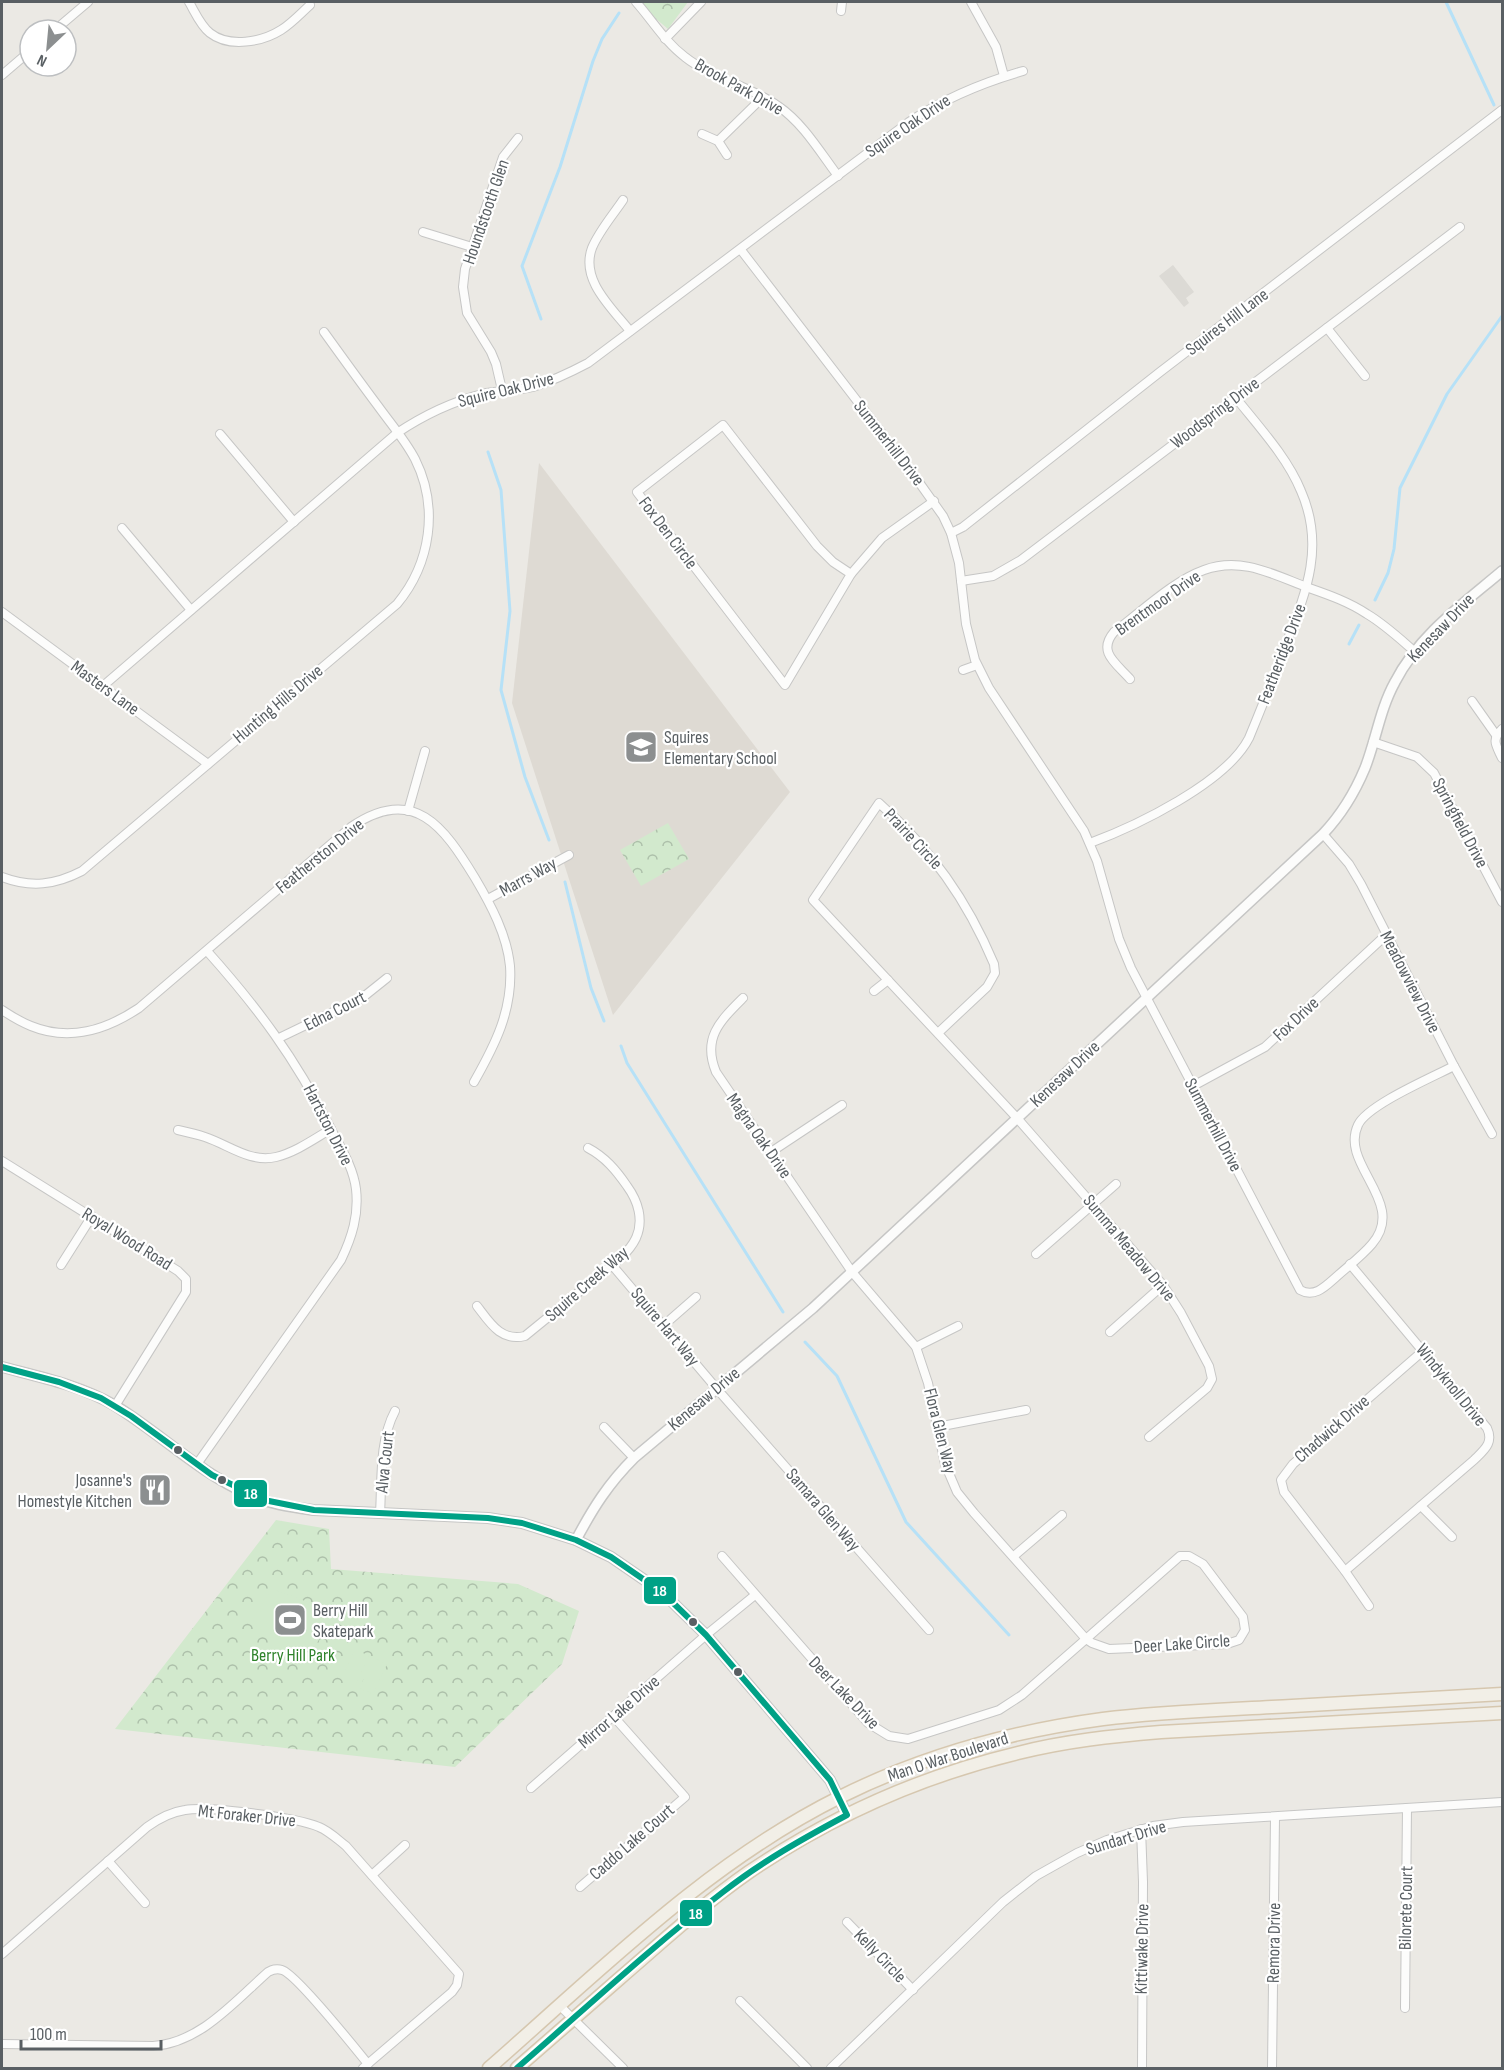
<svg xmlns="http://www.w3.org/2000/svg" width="1504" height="2070" font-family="'Sofia Sans Condensed',sans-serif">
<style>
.industrial{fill:#dcdad5}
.education{fill:#dedad3}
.park{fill:url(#park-crowns)}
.garden{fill:#d2e9cd}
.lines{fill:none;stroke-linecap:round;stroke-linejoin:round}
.stream{stroke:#b6e1f7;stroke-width:3}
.minor-casing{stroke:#c6c6c5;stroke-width:10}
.tertiary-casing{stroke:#c6c6c5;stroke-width:12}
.primary-casing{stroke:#d6c7af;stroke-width:15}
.minor{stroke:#fcfcfb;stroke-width:8}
.tertiary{stroke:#fcfcfb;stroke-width:9}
.primary{stroke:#f2efe7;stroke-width:12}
.bus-1-casing{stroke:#fff;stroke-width:10}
.bus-1{stroke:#00a186;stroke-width:6}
.bus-dot{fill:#595f63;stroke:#fff;stroke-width:2}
.labels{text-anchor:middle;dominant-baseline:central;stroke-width:4.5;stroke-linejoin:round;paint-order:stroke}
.street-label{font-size:18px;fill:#595f63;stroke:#fff}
.poi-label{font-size:18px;fill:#595f63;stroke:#fff;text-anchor:start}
.park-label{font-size:18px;fill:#2e822a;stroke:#fff}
.line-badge{stroke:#fff;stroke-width:2}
.badge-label{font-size:16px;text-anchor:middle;font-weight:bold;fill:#fff}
</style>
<defs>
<pattern id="park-crowns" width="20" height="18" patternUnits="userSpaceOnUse" patternTransform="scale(1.5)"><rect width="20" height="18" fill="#d2e9cd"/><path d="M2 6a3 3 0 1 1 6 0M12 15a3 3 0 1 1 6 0" fill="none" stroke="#adc0aa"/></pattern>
</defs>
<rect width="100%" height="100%" fill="#ebe9e4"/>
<polygon class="industrial" points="1173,265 1194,292 1186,298 1189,303 1184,307 1159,276"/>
<polygon class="education" points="539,463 790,792 613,1015 512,703"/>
<g class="park">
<polygon points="636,2 688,2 668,29"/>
<polygon points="668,823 689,859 641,886 620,850"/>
<polygon points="276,1520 329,1529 331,1569 518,1584 579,1611 562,1664 455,1767 115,1729"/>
</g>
<g class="garden">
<polygon points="272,1589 319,1606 328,1612 328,1627 311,1651 304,1651 300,1646 292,1653 280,1644 277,1637 269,1632 263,1631 253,1625 252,1619"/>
<polygon points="355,1649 369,1656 355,1686 341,1679"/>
<polygon points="374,1658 387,1664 373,1694 359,1688"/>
</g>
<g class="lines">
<g class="stream">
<polyline points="1446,2 1494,105"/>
<polyline points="541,319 522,266 560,167 593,61 602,39 619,13"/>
<polyline points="488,452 501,490 510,611 501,690 525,777 549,840"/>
<polyline points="1375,600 1388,573 1394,549 1400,488 1447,394 1502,316"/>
<polyline points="1349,644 1359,625"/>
<polyline points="565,882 591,988 604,1021"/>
<polyline points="621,1046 627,1063 783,1312"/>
<polyline points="805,1342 837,1376 906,1522 1009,1635"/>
</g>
<g class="minor-casing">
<g id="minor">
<path d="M189,2c6,10 11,23 21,31 19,15 52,9 71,-3 11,-7 19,-16 29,-25"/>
<path d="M636,2c16,18 29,40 49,55 28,22 65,29 93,49 25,17 42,46 60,70"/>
<polyline points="971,2 996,47 1004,76"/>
<polyline points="841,11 842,2"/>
<polyline points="55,30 88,2"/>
<polyline points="665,39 701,2"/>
<polyline points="2,75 30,51"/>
<polyline points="702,134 718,141 727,155"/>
<polyline points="718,141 763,97"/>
<path d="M623,200c-10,15 -24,31 -31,48 -12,32 20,60 38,83"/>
<polyline points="423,232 472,247"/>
<path d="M741,250l170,221 32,45 8,17 8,30 7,61 9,36 14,28 95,143 13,30 22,78 12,29 169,322c14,8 25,-3 35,-12 12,-11 27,-22 37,-34 36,-42 -33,-79 -14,-119 9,-20 75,-48 96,-59"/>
<polyline points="1327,328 1365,376"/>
<polyline points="502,390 496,364 491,352 467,313 463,287 465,269 503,157 518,138"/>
<polygon points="723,425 817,546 833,562 851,574 785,685 637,492"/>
<polyline points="220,434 294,522"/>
<polyline points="122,528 191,610"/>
<polyline points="951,533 963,527 1160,372 1502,110"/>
<polyline points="851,574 882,538 934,501"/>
<polyline points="961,581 993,576 1021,560 1460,227"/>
<polyline points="2,612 208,764"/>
<polyline points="963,670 977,665"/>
<path d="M1130,679c-14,-16 -33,-27 -16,-47 27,-20 59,-51 90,-62 38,-14 70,5 105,18 20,7 40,14 58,26 17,10 32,24 47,37"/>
<path d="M103,686l294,-253c27,-18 54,-31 85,-39 17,-4 34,-3 51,-7 19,-6 38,-15 55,-24l321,-241c36,-24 72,-39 114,-51"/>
<polyline points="1472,701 1496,735"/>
<path d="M1502,729c-11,11 -6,16 0,29"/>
<polyline points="1373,742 1417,757 1434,773 1502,902"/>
<polyline points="408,811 425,751"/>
<polyline points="1323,834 1349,864 1361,884 1454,1066 1492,1134"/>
<path d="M1090,843c46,-17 136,-60 159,-105 12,-29 24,-59 35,-89 21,-54 42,-101 17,-158 -14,-34 -42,-64 -65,-93"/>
<path d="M2,877c29,11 53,8 80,-6l315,-267c34,-41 42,-97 18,-145 -10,-19 -24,-35 -37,-53 -18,-24 -36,-49 -54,-74"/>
<polyline points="488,899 569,855"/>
<polyline points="874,991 888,980"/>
<path d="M2,1010c9,6 19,12 29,16 39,16 75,4 108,-18l212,-181c63,-43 93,0 124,51 16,27 32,57 35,88 3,44 -15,79 -36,116"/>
<path d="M938,1033l49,-46 8,-14 -1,-9c-27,-64 -63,-115 -115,-161l-66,97 204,218 146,167 18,28 28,53 3,13 -5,9 -58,49"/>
<polyline points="279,1038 362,998 387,978"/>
<polyline points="1193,1086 1265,1047 1386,935"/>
<path d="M178,1130c9,2 18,4 27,7 24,8 45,26 71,20 20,-5 38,-18 55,-28"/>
<polyline points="771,1152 842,1105"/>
<polyline points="2,1161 178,1271 186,1279 186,1292 115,1406"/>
<polyline points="1036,1254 1116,1184"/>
<polyline points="61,1265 92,1216"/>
<polyline points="612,1265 717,1389 929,1630"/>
<path d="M477,1306c13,17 24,36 48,30 22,-18 43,-35 65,-53 15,-13 37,-26 46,-45 8,-18 2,-37 -9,-52 -11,-16 -22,-29 -39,-38"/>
<polyline points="664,1325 696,1297"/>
<polyline points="1110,1332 1163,1285"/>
<polyline points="916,1347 958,1326"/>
<polyline points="604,1427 634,1458"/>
<polyline points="937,1427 1026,1410"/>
<path d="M197,1464l144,-204c11,-23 18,-45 15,-71 -3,-23 -16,-42 -26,-62 -35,-69 -72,-119 -123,-176"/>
<polyline points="1421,1506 1452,1537"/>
<path d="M380,1514c2,-34 -1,-73 15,-103"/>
<path d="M722,1556l146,167 21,13 19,3 91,-29 23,-15 64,-56 -112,-126 -17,-21 -12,-28 -17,-81 -12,-36 -64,-75 -136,-200c-14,-34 4,-51 27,-74"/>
<polyline points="1014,1556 1062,1515"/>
<polygon points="1180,1556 1189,1556 1203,1564 1243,1617 1245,1630 1239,1640 1227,1644 1109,1649 1092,1643 1086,1639"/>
<path d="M1345,1571l129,-111c10,-10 20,-17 13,-32l-137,-164"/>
<polyline points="1369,1606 1345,1571 1284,1492 1281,1480 1293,1464 1424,1350"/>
<polyline points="531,1788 706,1635 755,1595"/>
<polyline points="1141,1829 1143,1882 1142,2068"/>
<polyline points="108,1861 145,1903"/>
<polyline points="372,1875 405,1845"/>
<polyline points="580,1887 685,1797 614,1717"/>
<polyline points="847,1922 913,1990"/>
<path d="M2,1954l145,-127c11,-8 24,-15 38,-17 24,-4 111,7 134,17 10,4 18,12 27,19l113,128 -2,11 -5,7 -89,76"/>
<polyline points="740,2001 807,2068"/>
<polyline points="560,2006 623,2068"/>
<polyline points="1405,2008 1407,1808"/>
<path d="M2,2044l151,2c47,-3 81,-44 115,-74 4,-2 8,-4 14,-2 14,4 73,78 86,94"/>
<polyline points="831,2068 1003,1902 1036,1876 1077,1853 1107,1840 1153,1826 1183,1822 1502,1802"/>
<polyline points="1272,2068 1275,1817"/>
</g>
</g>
<g class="tertiary-casing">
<g id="tertiary">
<path d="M2,1367c38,10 77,18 112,38 46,28 84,67 134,89 20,10 44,13 66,16l174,8 34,5 54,17 35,17 51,35 44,43 124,145 17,35"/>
<path d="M576,1540c17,-32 32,-56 58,-82l179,-150 510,-474c18,-19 32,-42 42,-66 11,-28 15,-59 30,-86 24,-47 68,-78 107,-111"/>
</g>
</g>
<g class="primary-casing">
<g id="primary">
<path d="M489,2068c111,-97 218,-205 351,-271 82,-41 173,-66 263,-78 56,-7 113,-9 169,-12 77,-4 154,-9 230,-13"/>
<path d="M517,2068c34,-30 68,-59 102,-89 43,-37 84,-75 130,-107 81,-55 173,-96 269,-119 47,-12 95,-17 143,-21l341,-19"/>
</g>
</g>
<use href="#minor" class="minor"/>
<use href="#tertiary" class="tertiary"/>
<use href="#primary" class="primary"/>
<g class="bus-1-casing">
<path id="bus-1" d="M2,1367l57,15 42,16 30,18 81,59 52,25 50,10 174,8 34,5 54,17 35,17 51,35 44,43 124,145 17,35c-43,23 -86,47 -124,77 -72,55 -138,117 -206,176"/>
</g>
<use href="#bus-1" class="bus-1"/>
</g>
<defs>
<g id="school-square" transform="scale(1.725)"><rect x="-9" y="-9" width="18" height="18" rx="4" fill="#8c8f90" stroke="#fff"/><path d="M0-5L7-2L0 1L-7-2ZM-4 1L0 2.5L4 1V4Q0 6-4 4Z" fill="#fff"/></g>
<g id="restaurant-square" transform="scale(1.725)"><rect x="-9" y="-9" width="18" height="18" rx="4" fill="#8c8f90" stroke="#fff"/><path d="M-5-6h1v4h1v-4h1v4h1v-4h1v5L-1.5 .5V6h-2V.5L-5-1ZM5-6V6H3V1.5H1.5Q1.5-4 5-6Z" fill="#fff"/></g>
<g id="stadium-square" transform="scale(1.725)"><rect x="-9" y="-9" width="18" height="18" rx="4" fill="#8c8f90" stroke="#fff"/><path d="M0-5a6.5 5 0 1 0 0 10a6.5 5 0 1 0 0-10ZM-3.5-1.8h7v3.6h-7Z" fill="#fff"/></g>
</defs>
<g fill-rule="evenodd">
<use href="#school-square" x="641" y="747"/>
<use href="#restaurant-square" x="155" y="1490"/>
<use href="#stadium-square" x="290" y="1620"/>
</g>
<g class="bus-dot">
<circle cx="178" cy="1450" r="5"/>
<circle cx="222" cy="1480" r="5"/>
<circle cx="693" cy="1622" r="5"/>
<circle cx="738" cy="1672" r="5"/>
</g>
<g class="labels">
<g class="street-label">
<text transform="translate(739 87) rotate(29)">Brook Park Drive</text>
<text transform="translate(908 126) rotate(-34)">Squire Oak Drive</text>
<text transform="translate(486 212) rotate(-71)">Houndstooth Glen</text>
<text transform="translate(1227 322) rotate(-37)">Squires Hill Lane</text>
<text transform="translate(506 390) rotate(-14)">Squire Oak Drive</text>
<text transform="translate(1215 413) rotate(-37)">Woodspring Drive</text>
<text transform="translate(889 443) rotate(52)">Summerhill Drive</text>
<text transform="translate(668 533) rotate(53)">Fox Den Circle</text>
<text transform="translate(1158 603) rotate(-35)">Brentmoor Drive</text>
<text transform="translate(1441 628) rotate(-46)">Kenesaw Drive</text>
<text transform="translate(1282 654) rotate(-69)">Featheridge Drive</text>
<text transform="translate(105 688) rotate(36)">Masters Lane</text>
<text transform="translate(278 704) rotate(-40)">Hunting Hills Drive</text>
<text transform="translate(1460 823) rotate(62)">Springfield Drive</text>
<text transform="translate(913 839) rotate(47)">Prairie Circle</text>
<text transform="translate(320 856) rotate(-39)">Featherston Drive</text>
<text transform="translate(528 877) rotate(-29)">Marrs Way</text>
<text transform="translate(1410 982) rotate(63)">Meadowview Drive</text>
<text transform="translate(335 1011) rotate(-27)">Edna Court</text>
<text transform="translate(1296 1019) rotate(-43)">Fox Drive</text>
<text transform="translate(1065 1074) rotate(-43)">Kenesaw Drive</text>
<text transform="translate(328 1125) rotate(63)">Hartston Drive</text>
<text transform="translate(1213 1125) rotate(62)">Summerhill Drive</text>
<text transform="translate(759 1136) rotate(55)">Magna Oak Drive</text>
<text transform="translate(127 1239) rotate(32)">Royal Wood Road</text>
<text transform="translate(1129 1248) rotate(50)">Summa Meadow Drive</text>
<text transform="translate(587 1284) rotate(-41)">Squire Creek Way</text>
<text transform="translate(665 1327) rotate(50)">Squire Hart Way</text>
<text transform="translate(1451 1385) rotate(51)">Windyknoll Drive</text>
<text transform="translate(704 1399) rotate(-40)">Kenesaw Drive</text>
<text transform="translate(1332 1429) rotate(-41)">Chadwick Drive</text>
<text transform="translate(940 1431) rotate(76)">Flora Glen Way</text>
<text transform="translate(385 1462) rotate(-84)">Alva Court</text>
<text transform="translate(823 1510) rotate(49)">Samara Glen Way</text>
<text transform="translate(1182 1644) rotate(-4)">Deer Lake Circle</text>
<text transform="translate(844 1693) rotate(46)">Deer Lake Drive</text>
<text transform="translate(619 1712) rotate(-41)">Mirror Lake Drive</text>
<text transform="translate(948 1757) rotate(-18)">Man O War Boulevard</text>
<text transform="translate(247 1816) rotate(6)">Mt Foraker Drive</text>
<text transform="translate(1126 1838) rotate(-17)">Sundart Drive</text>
<text transform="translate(632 1842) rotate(-41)">Caddo Lake Court</text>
<text transform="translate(1406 1908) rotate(-89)">Bilorete Court</text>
<text transform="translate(1274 1943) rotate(-89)">Remora Drive</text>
<text transform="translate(1142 1949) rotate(-89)">Kittiwake Drive</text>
<text transform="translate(880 1956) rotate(46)">Kelly Circle</text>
</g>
<g class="poi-label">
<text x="664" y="737">Squires<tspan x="664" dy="21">Elementary School</tspan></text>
<text x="132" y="1480" text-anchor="end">Josanne's<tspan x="132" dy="21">Homestyle Kitchen</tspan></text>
<text x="313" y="1610">Berry Hill<tspan x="313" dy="21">Skatepark</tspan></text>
</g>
<g class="park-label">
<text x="293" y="1655">Berry Hill Park</text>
</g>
</g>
<g class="line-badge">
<rect x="233" y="1479" width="35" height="29" rx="6" fill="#00a186"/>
<rect x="643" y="1576" width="34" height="29" rx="6" fill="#00a186"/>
<rect x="679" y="1899" width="34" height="28" rx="6" fill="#00a186"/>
</g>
<g class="badge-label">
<text x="251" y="1499">18</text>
<text x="660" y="1596">18</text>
<text x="696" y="1919">18</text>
</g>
<rect width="1504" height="2070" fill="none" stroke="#595f63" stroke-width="6"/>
<g transform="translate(48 48) rotate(206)"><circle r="28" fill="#ffffff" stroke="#bdbfc1" stroke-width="1.5"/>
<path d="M0-4.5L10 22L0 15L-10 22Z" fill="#8c8f90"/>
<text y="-9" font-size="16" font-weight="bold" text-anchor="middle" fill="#595f63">N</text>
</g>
<path d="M21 2040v9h140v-9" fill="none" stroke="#595f63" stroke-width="3"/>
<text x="30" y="2040" font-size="18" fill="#595f63" stroke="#ffffff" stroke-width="4.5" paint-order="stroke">100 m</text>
</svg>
